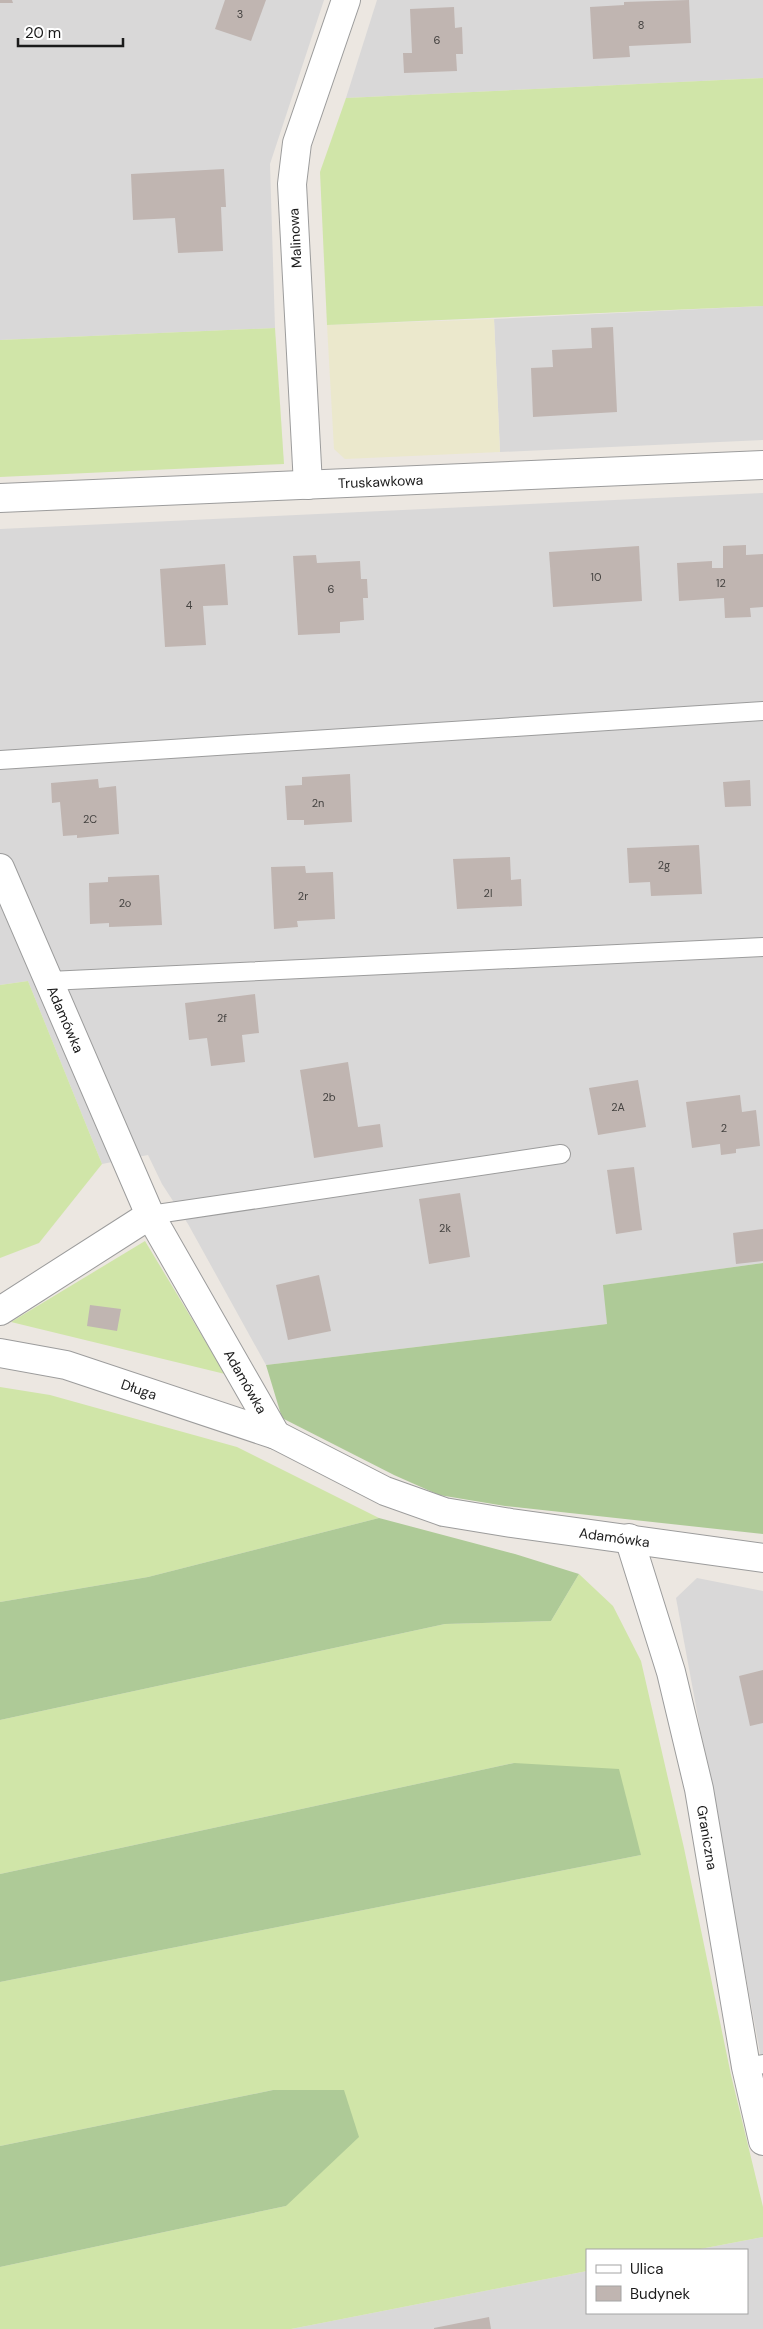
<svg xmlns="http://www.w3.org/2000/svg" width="763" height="2329" font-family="'DM Sans',sans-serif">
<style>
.residential{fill:#d9d8d8}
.farmland{fill:#ebe8cc}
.grass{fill:#d0e5a8}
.forest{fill:#aeca97}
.building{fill:#c0b5b1}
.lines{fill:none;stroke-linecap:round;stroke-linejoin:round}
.lane-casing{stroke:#9c9c9c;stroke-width:20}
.street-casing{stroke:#9c9c9c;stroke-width:30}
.lane{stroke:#fff;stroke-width:18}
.street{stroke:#fff;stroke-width:28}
.labels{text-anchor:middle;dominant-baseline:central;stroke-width:4;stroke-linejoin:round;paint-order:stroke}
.number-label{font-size:11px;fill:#444240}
.street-label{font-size:14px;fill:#1b1b1b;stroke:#fff}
</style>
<rect width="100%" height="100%" fill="#ece7e1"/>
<g class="residential">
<polygon points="0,0 324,0 270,164 275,328 0,340"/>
<polygon points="377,0 763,0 763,78 346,98"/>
<polygon points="763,306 763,440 500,452 494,319"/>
<polygon points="763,493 763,1263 604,1285 607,1324 266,1365 188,1224 162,1184 148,1155 102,1164 28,981 0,985 0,529"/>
<polygon points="697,1578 763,1591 763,2069 676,1598"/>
<polygon points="763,2237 763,2329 291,2329 587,2271 587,2313 747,2313 747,2250 695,2250"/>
</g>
<polygon class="farmland" points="494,319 500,452 345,459 334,449 327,325"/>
<g class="grass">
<polygon points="763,78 763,306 327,325 320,172 346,98"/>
<polygon points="275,328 284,464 0,477 0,340"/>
<polygon points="28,981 102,1164 39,1243 0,1258 0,985"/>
<polygon points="145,1241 225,1374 11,1322"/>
<polygon points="0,1387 50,1395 237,1447 379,1518 148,1577 0,1602"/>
<polygon points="579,1574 613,1606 641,1661 684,1848 731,2075 763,2207 763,2237 695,2250 587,2250 587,2271 291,2329 0,2329 0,2267 286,2206 344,2090 273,2090 0,2146 0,1982 641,1855 514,1763 0,1874 0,1720 445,1624 551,1621"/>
</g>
<g class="forest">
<polygon points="763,1263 763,1534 505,1506 439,1495 394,1475 282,1418 266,1365 607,1324 603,1285"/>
<polygon points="379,1518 515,1554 579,1574 551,1621 445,1624 0,1720 0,1602 148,1577"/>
<polygon points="514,1763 619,1769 641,1855 0,1982 0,1874"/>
<polygon points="273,2090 344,2090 359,2137 286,2206 0,2267 0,2146"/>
</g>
<g class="building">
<polygon points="0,0 12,0 13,3 0,3"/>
<polygon points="225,0 266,0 251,41 215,29"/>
<polygon points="689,0 691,43 629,46 630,57 593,59 590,7 624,5 624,2"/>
<polygon points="454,7 455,28 462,27 463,54 456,54 457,71 404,73 403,53 412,53 410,9"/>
<polygon points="224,169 226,207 221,207 223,251 178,253 175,218 133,220 131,174"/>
<polygon points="613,327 617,412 533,417 531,368 553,367 552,350 592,348 591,328"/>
<polygon points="746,545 746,555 763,554 763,607 750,608 751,617 725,618 724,598 679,601 677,563 712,561 712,568 723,568 723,546"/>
<polygon points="639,546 642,601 553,607 549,552"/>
<polygon points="316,555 317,563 360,561 361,579 367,579 368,598 363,598 364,620 340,622 340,633 298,635 293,556"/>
<polygon points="225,564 228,605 203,606 206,645 165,647 160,569"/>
<polygon points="350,774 352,822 304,825 304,820 287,820 285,786 302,785 302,777"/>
<polygon points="98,779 99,788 116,786 119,834 77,838 77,835 63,836 60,802 52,803 51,783"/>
<polygon points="750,780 751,806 725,807 723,782"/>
<polygon points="699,845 702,894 651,896 650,882 629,883 627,848"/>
<polygon points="510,857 511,880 521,879 522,906 457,909 453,859"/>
<polygon points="305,866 306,873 333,872 335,919 297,921 298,927 274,929 271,867"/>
<polygon points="159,875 162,925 109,927 109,923 90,924 89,883 108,882 108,877"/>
<polygon points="255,994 259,1033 242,1035 245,1062 211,1066 207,1038 189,1040 185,1003"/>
<polygon points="348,1062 358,1127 380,1124 383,1147 314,1158 300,1070"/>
<polygon points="638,1080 646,1127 598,1135 589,1088"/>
<polygon points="740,1095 742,1112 756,1110 760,1146 736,1149 736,1153 721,1155 720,1144 692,1148 686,1102"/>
<polygon points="634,1167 642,1230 616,1234 607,1170"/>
<polygon points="460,1193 470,1257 429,1264 419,1199"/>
<polygon points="763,1229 763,1261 736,1264 733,1233"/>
<polygon points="319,1275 331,1331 288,1340 276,1285"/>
<polygon points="90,1305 121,1309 117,1331 87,1326"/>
<polygon points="763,1670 763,1723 750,1726 739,1676"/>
<polygon points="489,2317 491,2329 434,2329 434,2328"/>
</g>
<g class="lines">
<g class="lane-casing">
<g id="lane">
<polyline points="0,760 763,711"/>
<polyline points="49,981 763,947"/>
<polyline points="150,1215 561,1154"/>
<polyline points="746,2067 763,2064"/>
</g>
</g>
<g class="street-casing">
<g id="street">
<polyline points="308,485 292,184 297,143 346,0"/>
<path id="s1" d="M0,498l763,-33"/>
<path id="s2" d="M0,868l150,347 126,220"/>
<polyline points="0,1311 150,1215"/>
<path id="s3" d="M0,1353l66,12 210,70 109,56 59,21 67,11 252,35"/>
<path id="s4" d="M629,1538l42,134 28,117 47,278 17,74"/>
</g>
</g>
<use href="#lane" class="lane"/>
<use href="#street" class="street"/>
</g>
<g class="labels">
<g class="number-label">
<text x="240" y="14">3</text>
<text x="641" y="25">8</text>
<text x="437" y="40">6</text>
<text x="596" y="577">10</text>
<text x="721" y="583">12</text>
<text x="331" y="589">6</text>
<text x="189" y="605">4</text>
<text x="318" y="803">2n</text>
<text x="90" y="819">2C</text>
<text x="664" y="865">2g</text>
<text x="488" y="893">2l</text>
<text x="303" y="896">2r</text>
<text x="125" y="903">2o</text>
<text x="222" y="1018">2f</text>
<text x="329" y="1097">2b</text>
<text x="618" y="1107">2A</text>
<text x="724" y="1128">2</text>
<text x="445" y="1228">2k</text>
</g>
<g class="street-label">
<text transform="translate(295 238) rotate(-93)">Malinowa</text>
<text stroke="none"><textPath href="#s1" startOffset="381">Truskawkowa</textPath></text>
<text stroke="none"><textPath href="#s2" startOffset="165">Adamówka</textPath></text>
<text stroke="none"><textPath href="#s2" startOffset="570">Adamówka</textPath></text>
<text stroke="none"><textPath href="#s3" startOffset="144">Długa</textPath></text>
<text stroke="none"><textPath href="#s3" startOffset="646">Adamówka</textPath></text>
<text stroke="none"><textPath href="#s4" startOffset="310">Graniczna</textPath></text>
</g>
</g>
<rect x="586" y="2249" width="162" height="65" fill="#ffffff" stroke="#a4a4a4"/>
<rect x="596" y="2265" width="25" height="8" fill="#ffffff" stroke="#a4a4a4"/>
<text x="630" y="2274" font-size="15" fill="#1b1b1b">Ulica</text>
<rect x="596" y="2286" width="25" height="15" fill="#c0b5b1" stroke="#a4a4a4"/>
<text x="630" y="2299" font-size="15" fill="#1b1b1b">Budynek</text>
<path d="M18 38v8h105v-8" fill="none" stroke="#1b1b1b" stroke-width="2.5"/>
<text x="25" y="38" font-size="15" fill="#1b1b1b" stroke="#ffffff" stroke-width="4" paint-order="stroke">20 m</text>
</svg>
